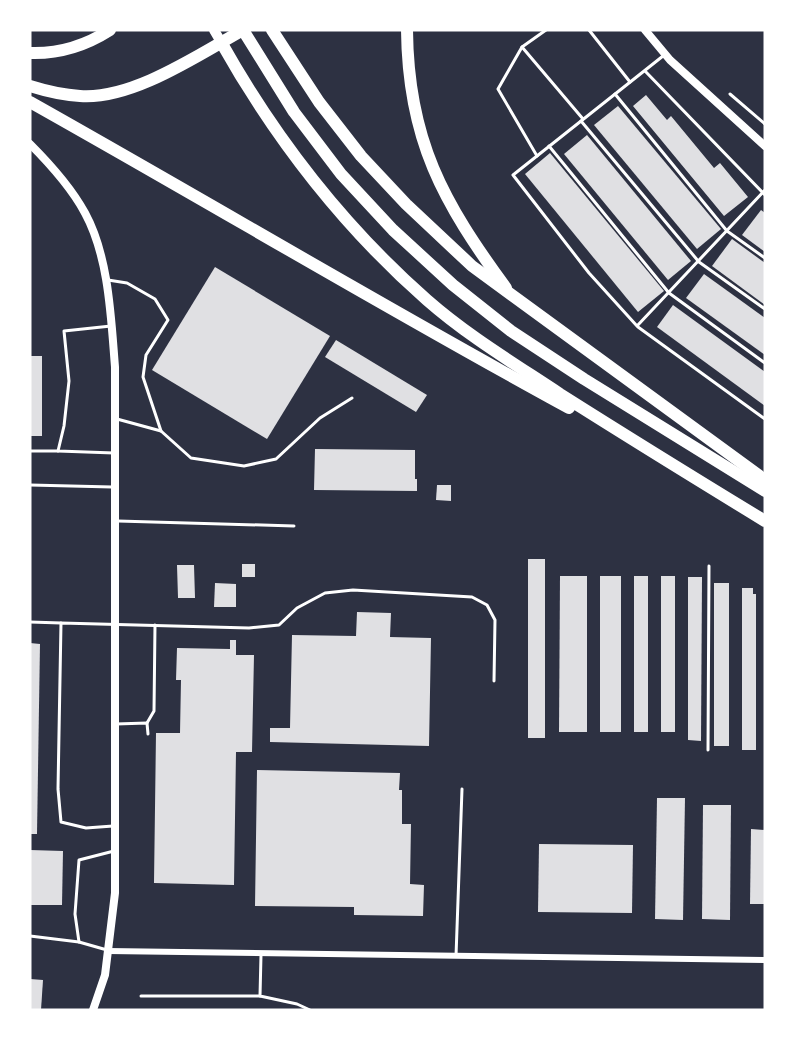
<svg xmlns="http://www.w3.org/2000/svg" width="795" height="1040" font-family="Georgia,serif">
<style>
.building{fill:#e0e0e3}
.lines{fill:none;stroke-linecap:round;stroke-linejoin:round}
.path{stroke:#fff;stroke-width:3}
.service{stroke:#fff;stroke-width:3}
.minor{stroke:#fff;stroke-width:6}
.tertiary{stroke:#fff;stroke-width:8}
.primary{stroke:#fff;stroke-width:10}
.motorway{stroke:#fff;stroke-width:12}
</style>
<rect width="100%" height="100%" fill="#2d3142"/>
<g class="building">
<polygon points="646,95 667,120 671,116 714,168 720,163 748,197 724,216 633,106"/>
<polygon points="618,106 721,229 697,249 594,125"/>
<polygon points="587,135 691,261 668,280 564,154"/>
<polygon points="550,153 664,291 638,312 525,174"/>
<polygon points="761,210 765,213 765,252 742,235"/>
<polygon points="732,239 765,263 765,305 712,266"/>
<polygon points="215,267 330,336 267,439 152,370"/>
<polygon points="704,274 765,318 765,355 686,298"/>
<polygon points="673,305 765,372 765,406 657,327"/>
<polygon points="336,340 427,395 416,412 325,357"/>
<rect x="30" y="356" width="12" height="80"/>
<polygon points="315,449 415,450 415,479 417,479 417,491 314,490"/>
<polygon points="437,485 451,485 451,501 436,500"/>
<rect x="528" y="559" width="17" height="179"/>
<rect x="242" y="564" width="13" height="13"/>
<polygon points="177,565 194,565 195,598 178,598"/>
<polygon points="560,576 587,576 587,732 559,732"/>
<rect x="600" y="576" width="21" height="156"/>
<rect x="634" y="576" width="14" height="156"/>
<rect x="661" y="576" width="14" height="156"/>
<polygon points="688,577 702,577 701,741 688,740"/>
<polygon points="215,583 236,584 236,607 214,607"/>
<rect x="714" y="583" width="15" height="163"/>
<polygon points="742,588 753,588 753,594 756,594 756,750 742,750"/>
<polygon points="357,612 391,613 390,637 431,638 429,746 270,742 270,728 290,728 292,635 356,636"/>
<polygon points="230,640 236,640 236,655 254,655 252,752 236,752 234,885 154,883 156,733 180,733 181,680 176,680 177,648 230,649"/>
<polygon points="30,643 40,644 37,834 30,834"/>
<polygon points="257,770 400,773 399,790 402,790 402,824 411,824 410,884 424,885 423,916 354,915 354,907 255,906"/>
<polygon points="657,798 685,798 683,920 655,919"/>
<polygon points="703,805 731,805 730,920 702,919"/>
<polygon points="751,829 765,830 765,904 750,904"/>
<polygon points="539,844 633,845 632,913 538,912"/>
<polygon points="30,850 63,851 62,905 30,905"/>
<polygon points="30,979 43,980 41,1010 30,1010"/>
</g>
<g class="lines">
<polyline class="path" points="730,94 765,124"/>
<g class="service">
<polyline points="589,30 630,82"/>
<polyline points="522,47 583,119"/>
<polyline points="663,56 513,175 589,273 637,326 765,190"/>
<polyline points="645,71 765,195"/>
<polyline points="615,94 727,231 765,258"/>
<polyline points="581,121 699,262 765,309"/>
<polyline points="549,146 669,293 765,363"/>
<polyline points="537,156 498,89 522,47 546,30"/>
<polyline points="108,280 127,283 155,299 168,320 146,355 143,377 161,431"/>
<polyline points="111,326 64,331 69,381 64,426 58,451 114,453"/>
<polyline points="638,327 765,419"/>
<polyline points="117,419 161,431 191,458 244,466 276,459 320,418 352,398"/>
<polyline points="30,451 58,451"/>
<polyline points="30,485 112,487"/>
<polyline points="118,521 294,526"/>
<polyline points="30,622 61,623"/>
<polyline points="147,723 154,711 155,625"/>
<polyline points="116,724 147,723 148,734"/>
<polyline points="708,750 709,566"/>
<polyline points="113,826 86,828 61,822 58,789 61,623 249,628 279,625 297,608 325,593 353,590 472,597 487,605 495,620 494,681"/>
<polyline points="30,936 79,942 107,950"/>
<polyline points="79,942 75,914 79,860 114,851"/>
<polyline points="261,955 260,996 297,1004 310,1010"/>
<polyline points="456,956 462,789"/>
<polyline points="141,996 260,996"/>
</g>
<polyline class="minor" points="108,951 765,960"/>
<g class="tertiary">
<polyline points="645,30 670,60 765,146"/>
<path d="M30,144c20,20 41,43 55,69 24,44 26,105 30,154v526l-10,82 -12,35"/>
</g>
<polyline class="primary" points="214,30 221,42"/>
<g class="motorway">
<polyline points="243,30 294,112 341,174 393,230 453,285 511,331 584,379 765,491"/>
<polyline points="272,30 319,102 361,156 406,204 472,266 765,480"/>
<path d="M407,30c1,110 36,172 99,258"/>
<path d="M221,42c54,96 123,185 206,258 41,36 88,64 133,94 68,43 136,85 205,127"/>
<path d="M30,53c29,1 55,-7 80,-23"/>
<path d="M30,86c16,5 34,9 50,10 52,4 118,-41 163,-66"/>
<path d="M30,102c180,101 357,207 539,306"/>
</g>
</g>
<rect width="795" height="1040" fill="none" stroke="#ffffff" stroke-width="63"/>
</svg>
